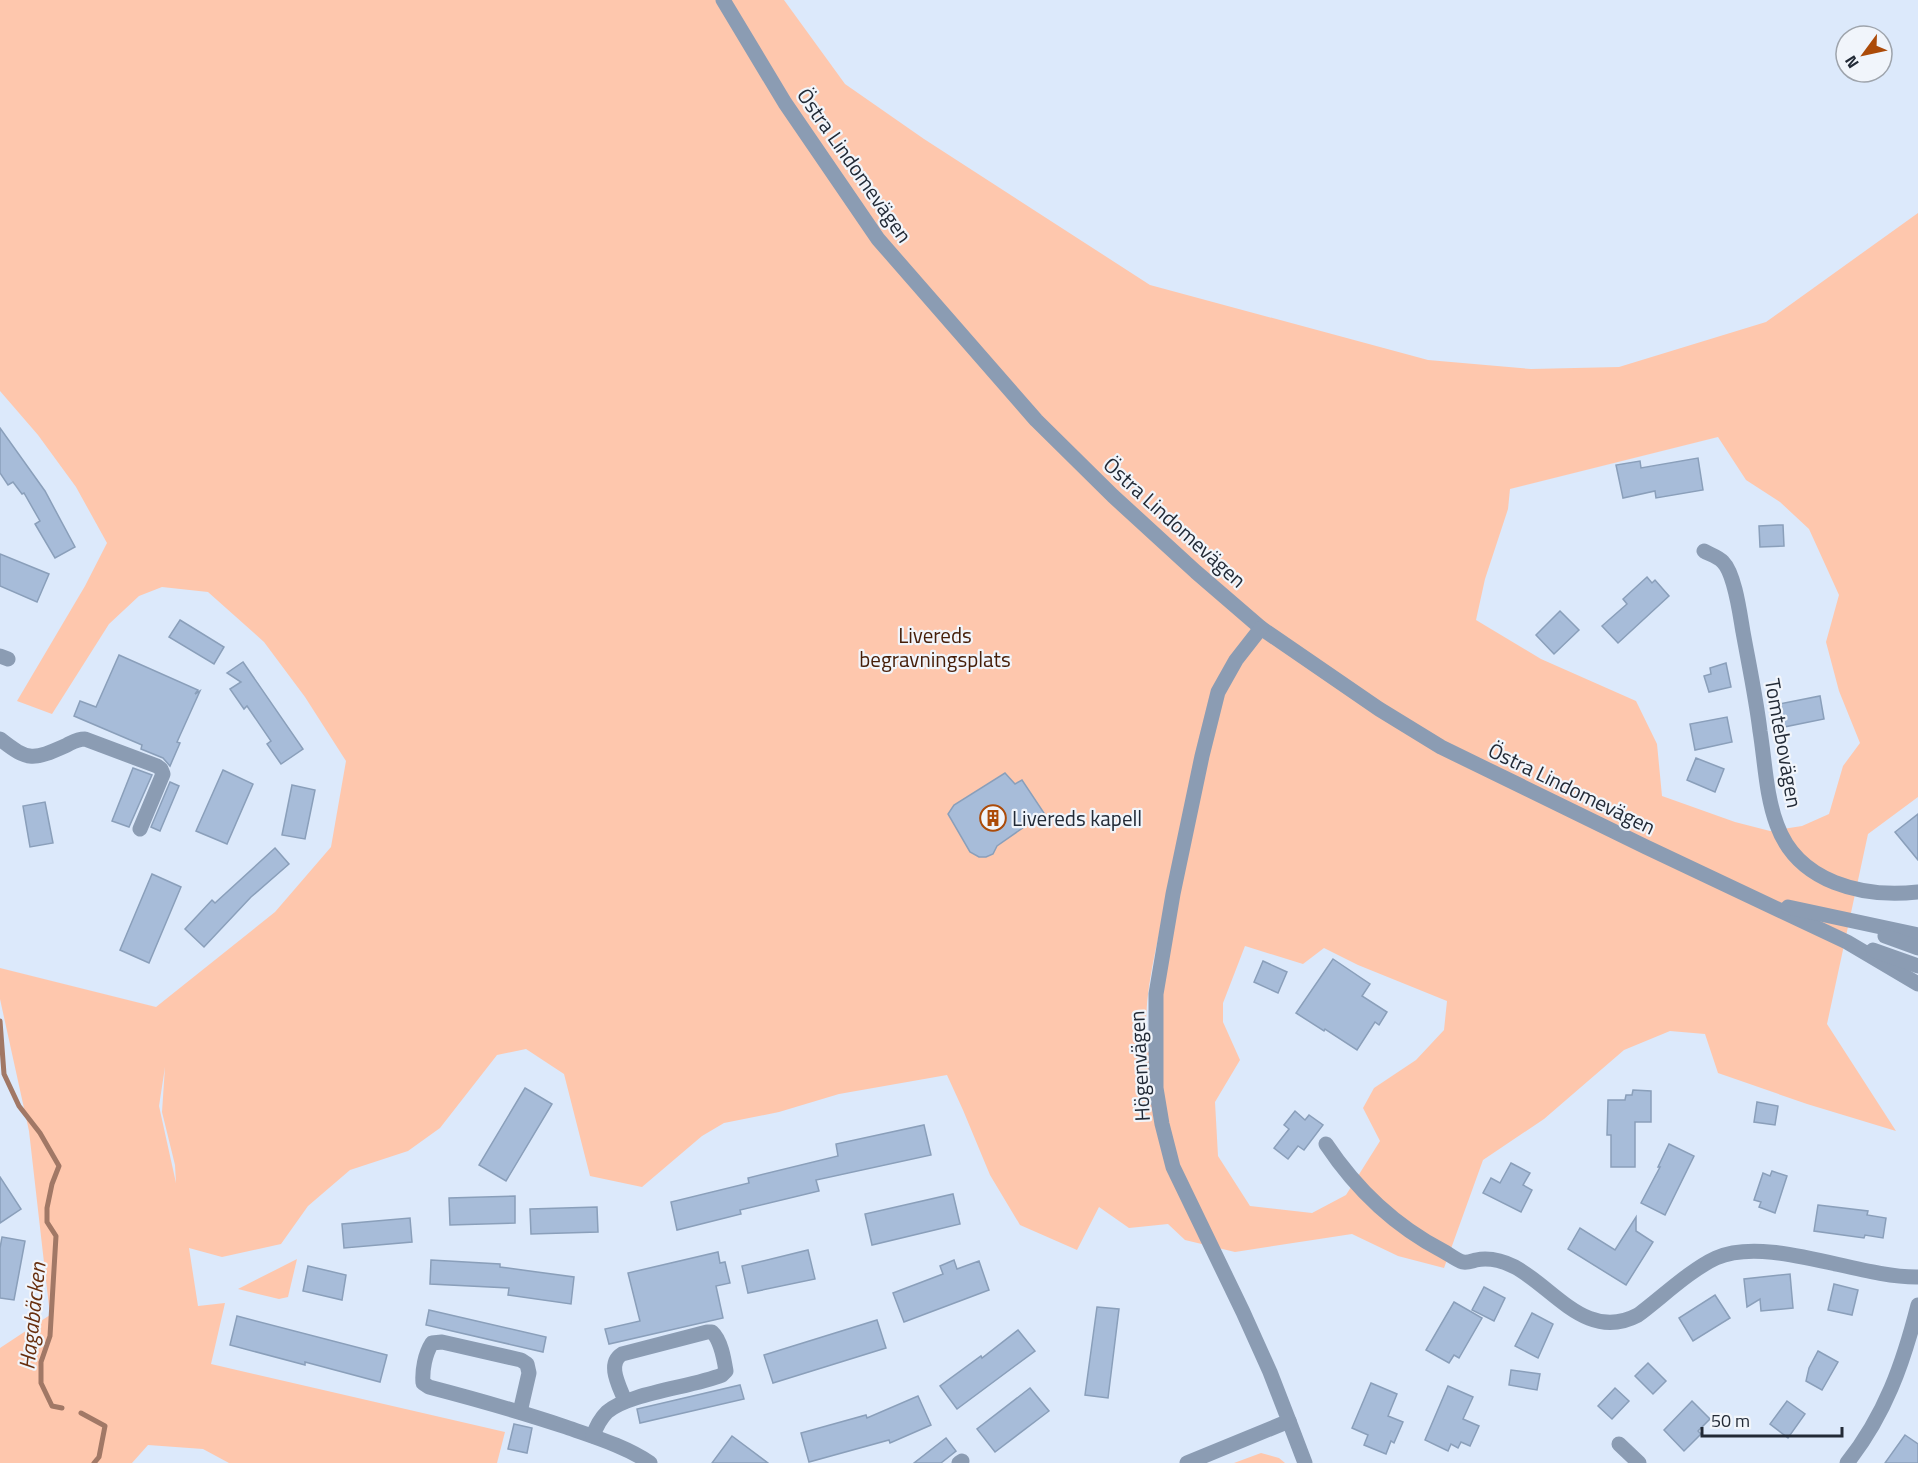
<svg xmlns="http://www.w3.org/2000/svg" width="1918" height="1463" font-family="'Titillium Web',sans-serif">
<style>
.green{fill:#fec7ad;fill-rule:evenodd}
.lines{fill:none;stroke-linecap:round;stroke-linejoin:round}
.stream{stroke:#a17866;stroke-width:5}
.building{fill:#a7bcd9;stroke:#8a9fba;stroke-width:1.5}
.minor{stroke:#8b9cb3;stroke-width:15}
.labels{text-anchor:middle;dominant-baseline:central;stroke-width:4.5;stroke-linejoin:round;paint-order:stroke}
.street-label{font-size:21px;fill:#222a36;stroke:#f1f5fb}
.park-label{font-size:21px;fill:#461e08;stroke:#f1f5fb}
.poi-label{font-size:21px;fill:#222a36;stroke:#f1f5fb;text-anchor:start}
.water-label{font-size:22px;font-style:italic;fill:#682f0e;stroke:#f1f5fb}
</style>
<rect width="100%" height="100%" fill="#dce9fb"/>
<g class="green">
<path d="M0,0h784l61,84 79,55 226,146 278,75 103,9 88,-2 147,-45 152,-109v584l-50,37 -41,190 69,107 -89,-27 -89,-31 -13,-39 -35,-3 -46,19 -80,69 -61,41 -39,108 -46,-12 -46,-22 -117,18 -50,-12 -17,-16 -39,4 -30,-21 -22,43 -57,-25 -30,-50 -27,-65 -16,-35 -108,19 -60,18 -55,11 -22,13 -60,51 -52,-11 -26,-102 -38,-25 -29,6 -57,73 -32,23 -58,19 -42,36 -27,38 -59,13 -33,-9 9,58 27,-3 -14,61 294,68 -8,31h-268l-26,-14 -55,-4 -16,18h-132v-115l50,-33 -21,-184 -29,-132v-31l156,39 119,-95 56,-65 15,-86 -41,-64 -41,-55 -56,-50 -46,-5 -23,9 -30,28 -57,90 -35,-13 68,-115 22,-43 -31,-56 -38,-52 -38,-44zM1718,437l28,43 34,22 29,27 30,66 -13,47 13,49 21,52 -17,23 -14,48 -27,12 -32,5 -35,-9 -73,-26 -5,-52 -21,-43 -95,-42 -65,-39 9,-41 23,-70 2,-20zM1170,885l-10,127 -1,39 -12,1c-6,-56 12,-113 23,-167zM1245,946l58,18 21,-16 34,17 89,36 -3,29 -28,30 -42,28 -11,20 17,33 -34,54 -34,18 -62,-7 -32,-50 -3,-54 25,-42 -17,-38v-19zM165,1067l-3,45 13,53 1,18 -17,-77z"/>
<polygon points="297,1259 288,1297 279,1299 238,1289"/>
<polygon points="1261,1453 1279,1458 1285,1463 1234,1463"/>
</g>
<g class="lines">
<g class="stream">
<polyline points="0,1021 4,1074 19,1106 40,1133 59,1166 52,1184 47,1208 47,1222 56,1236 50,1336 41,1362 41,1383 52,1406 62,1408"/>
<polyline points="81,1413 105,1426 99,1457 94,1463"/>
</g>
</g>
<g class="building">
<polygon points="0,428 45,491 75,547 55,558 35,524 40,521 24,493 22,494 13,482 8,485 0,473"/>
<polygon points="1698,458 1703,490 1656,498 1655,491 1623,498 1616,465 1640,461 1641,468"/>
<polygon points="1778,525 1783,525 1784,546 1760,547 1759,526"/>
<polygon points="0,554 49,574 37,602 0,586"/>
<polygon points="1647,577 1652,583 1655,580 1669,596 1618,643 1602,626 1627,604 1623,599"/>
<polygon points="1560,611 1579,630 1554,654 1536,635"/>
<polygon points="180,620 224,647 214,664 169,637"/>
<polygon points="119,655 198,690 195,694 200,691 177,742 180,743 170,766 163,758 141,749 142,745 74,716 80,701 96,707"/>
<polygon points="243,662 303,749 281,764 267,744 271,741 247,706 244,709 230,689 241,682 227,673"/>
<polygon points="1726,663 1731,687 1709,692 1704,676 1711,674 1710,668"/>
<polygon points="1820,696 1824,719 1784,727 1779,704"/>
<polygon points="1727,717 1732,742 1695,750 1690,724"/>
<polygon points="1696,758 1724,769 1715,792 1687,780"/>
<polygon points="133,768 152,775 129,827 112,821"/>
<polygon points="223,770 253,784 227,844 196,831"/>
<polygon points="1005,773 1015,784 1022,780 1044,813 997,846 993,854 986,857 979,857 970,852 948,814 954,805"/>
<polygon points="170,782 179,786 160,831 151,827"/>
<polygon points="292,785 315,790 305,839 282,835"/>
<polygon points="45,802 53,843 30,847 23,806"/>
<polygon points="1918,814 1918,860 1895,832"/>
<polygon points="275,848 289,864 251,897 204,947 185,929 212,900 215,903"/>
<polygon points="152,874 181,887 149,963 120,950"/>
<polygon points="1333,959 1370,984 1362,996 1387,1012 1379,1025 1375,1022 1357,1050 1325,1029 1324,1031 1296,1013"/>
<polygon points="1263,961 1287,972 1278,993 1254,982"/>
<polygon points="525,1088 552,1104 506,1181 479,1165"/>
<polygon points="1633,1090 1651,1091 1651,1122 1635,1122 1635,1167 1611,1167 1611,1135 1607,1135 1608,1100 1625,1100 1626,1095 1632,1095"/>
<polygon points="1757,1102 1778,1106 1775,1125 1754,1122"/>
<polygon points="1295,1111 1305,1120 1309,1115 1323,1125 1304,1150 1298,1146 1288,1159 1274,1148 1289,1129 1284,1125"/>
<polygon points="924,1125 931,1155 816,1180 819,1191 740,1210 741,1214 677,1230 671,1202 749,1183 748,1178 838,1156 836,1144"/>
<polygon points="1669,1144 1694,1156 1665,1215 1641,1203 1660,1167 1658,1167"/>
<polygon points="1511,1163 1530,1173 1523,1185 1532,1190 1521,1212 1483,1193 1491,1178 1500,1183"/>
<polygon points="1772,1171 1787,1176 1775,1213 1759,1207 1761,1202 1754,1200 1763,1173 1770,1176"/>
<polygon points="0,1177 21,1209 0,1223"/>
<polygon points="953,1194 960,1224 872,1245 865,1214"/>
<polygon points="515,1196 515,1223 450,1225 449,1198"/>
<polygon points="1818,1205 1868,1211 1867,1215 1886,1218 1883,1238 1865,1235 1864,1238 1814,1231"/>
<polygon points="597,1207 598,1232 531,1234 530,1209"/>
<polygon points="1636,1217 1636,1231 1653,1242 1626,1285 1568,1249 1580,1228 1615,1250"/>
<polygon points="410,1218 412,1242 344,1248 342,1224"/>
<polygon points="2,1237 25,1241 14,1300 0,1298 0,1248"/>
<polygon points="808,1250 815,1279 748,1293 742,1266"/>
<polygon points="718,1252 720,1263 725,1262 730,1283 716,1286 723,1318 609,1344 605,1329 640,1321 628,1273"/>
<polygon points="431,1260 500,1264 500,1267 574,1277 571,1304 508,1295 509,1288 430,1284"/>
<polygon points="954,1260 957,1269 979,1261 989,1290 904,1322 893,1293 943,1274 940,1266"/>
<polygon points="308,1266 346,1275 342,1300 303,1291"/>
<polygon points="1790,1274 1793,1308 1761,1311 1760,1299 1747,1307 1744,1279"/>
<polygon points="1834,1284 1858,1290 1852,1315 1828,1310"/>
<polygon points="1484,1287 1505,1298 1494,1321 1472,1310"/>
<polygon points="1715,1295 1730,1318 1693,1341 1679,1318"/>
<polygon points="1454,1302 1482,1318 1459,1358 1454,1355 1449,1363 1426,1350"/>
<polygon points="1097,1307 1119,1309 1108,1398 1085,1395"/>
<polygon points="429,1310 546,1337 543,1352 426,1325"/>
<polygon points="1532,1313 1553,1324 1538,1358 1515,1346"/>
<polygon points="237,1316 387,1355 380,1382 305,1362 305,1365 230,1345"/>
<polygon points="877,1320 886,1348 773,1383 764,1355"/>
<polygon points="1018,1330 1035,1351 957,1409 940,1386 981,1356 982,1358"/>
<polygon points="1818,1351 1838,1362 1822,1390 1806,1381 1809,1368"/>
<polygon points="1648,1363 1666,1381 1653,1394 1635,1376"/>
<polygon points="1511,1370 1540,1374 1537,1390 1509,1385"/>
<polygon points="1371,1383 1397,1394 1388,1416 1403,1422 1394,1443 1391,1441 1386,1454 1364,1445 1368,1435 1352,1428"/>
<polygon points="740,1385 744,1399 640,1423 637,1409"/>
<polygon points="1448,1386 1473,1397 1463,1419 1479,1426 1470,1446 1461,1442 1458,1448 1451,1444 1448,1451 1425,1440"/>
<polygon points="1030,1388 1049,1411 995,1452 977,1429"/>
<polygon points="1615,1388 1629,1401 1612,1419 1598,1406"/>
<polygon points="918,1396 931,1425 890,1443 889,1440 809,1462 801,1433 866,1415 867,1418"/>
<polygon points="1692,1401 1710,1419 1698,1431 1701,1434 1684,1451 1664,1430"/>
<polygon points="1787,1401 1805,1414 1788,1438 1770,1424"/>
<polygon points="514,1424 532,1428 527,1453 508,1449"/>
<polygon points="1905,1435 1918,1444 1918,1463 1885,1463"/>
<polygon points="732,1436 768,1463 712,1463"/>
<polygon points="946,1438 956,1451 941,1463 914,1463"/>
</g>
<g class="lines">
<g class="minor">
<polyline points="723,0 785,103 878,239 1036,420 1113,496 1196,572 1261,628 1379,709 1441,747 1646,847 1847,942 1918,984"/>
<path d="M1704,551c5,3 15,6 19,11 12,12 17,53 20,70 6,33 13,66 17,99 5,31 6,65 17,94 21,58 86,73 141,67"/>
<polyline points="0,656 8,659"/>
<path d="M0,739c29,23 33,21 67,6 6,-3 10,-6 18,-6l72,27 4,3 2,5 -23,55"/>
<polyline points="1788,907 1918,935"/>
<polyline points="1885,936 1918,948"/>
<polyline points="1873,950 1918,966"/>
<path d="M1326,1144c30,45 69,82 117,107 6,3 13,9 20,11 4,1 9,-1 13,-2 15,-3 27,1 39,7 40,22 72,75 123,48 23,-17 52,-45 78,-57 52,-23 143,20 202,19"/>
<path d="M520,1412l9,-39 -2,-9 -6,-4 -79,-18 -10,1c-7,11 -10,27 -9,40l6,4c46,12 92,25 137,40 28,10 59,19 84,36"/>
<polyline points="1289,1421 1305,1463"/>
<path d="M593,1436c3,-9 7,-17 14,-24 21,-19 86,-25 115,-37l4,-4c-2,-12 -5,-31 -14,-39h-5l-85,22c-16,10 -2,33 3,47"/>
<polyline points="1619,1444 1639,1463"/>
<polyline points="959,1463 962,1461"/>
<polyline points="1187,1463 1289,1421 1270,1372 1243,1312 1173,1167 1162,1124 1156,1088 1156,994 1173,894 1202,756 1218,692 1236,660 1261,628"/>
<path d="M1847,1463c38,-48 56,-99 71,-158"/>
</g>
</g>
<defs>
<g id="building-ring" transform="scale(1.35)"><circle r="9.5" fill="#f1f5fb" stroke="#ac4b09" stroke-width="1.5"/><path d="M-4-6H4V6H1V3H-1V6H-4ZM-2.5-4.3h1.7v1.8h-1.7ZM.8-4.3h1.7v1.8H.8ZM-2.5-1h1.7V.8h-1.7ZM.8-1h1.7V.8H.8Z" fill="#ac4b09"/></g>
</defs>
<g fill-rule="evenodd">
<use href="#building-ring" x="993" y="818"/>
</g>
<g class="labels">
<g class="street-label">
<text transform="translate(855 165) rotate(55)">Östra Lindomevägen</text>
<text transform="translate(1175 522) rotate(42)">Östra Lindomevägen</text>
<text transform="translate(1784 743) rotate(80)">Tomtebovägen</text>
<text transform="translate(1572 788) rotate(26)">Östra Lindomevägen</text>
<text transform="translate(1139 1066) rotate(-93)">Högenvägen</text>
</g>
<g class="park-label">
<text x="935" y="635">Livereds<tspan x="935" dy="24">begravningsplats</tspan></text>
</g>
<g class="poi-label">
<text x="1012" y="818">Livereds kapell</text>
</g>
<g class="water-label">
<text transform="translate(32 1316) rotate(-84)">Hagabäcken</text>
</g>
</g>
<g transform="translate(1864 54) rotate(237)"><circle r="28" fill="#f1f5fb" stroke="#9ea4ac" stroke-width="1.5"/>
<path d="M0-4.5L10 22L0 15L-10 22Z" fill="#ac4b09"/>
<text y="-9" font-size="16" font-weight="bold" text-anchor="middle" fill="#222a36">N</text>
</g>
<path d="M1702 1427v9h140v-9" fill="none" stroke="#222a36" stroke-width="3"/>
<text x="1711" y="1427" font-size="18" fill="#222a36" stroke="#f1f5fb" stroke-width="4.5" paint-order="stroke">50 m</text>
</svg>
